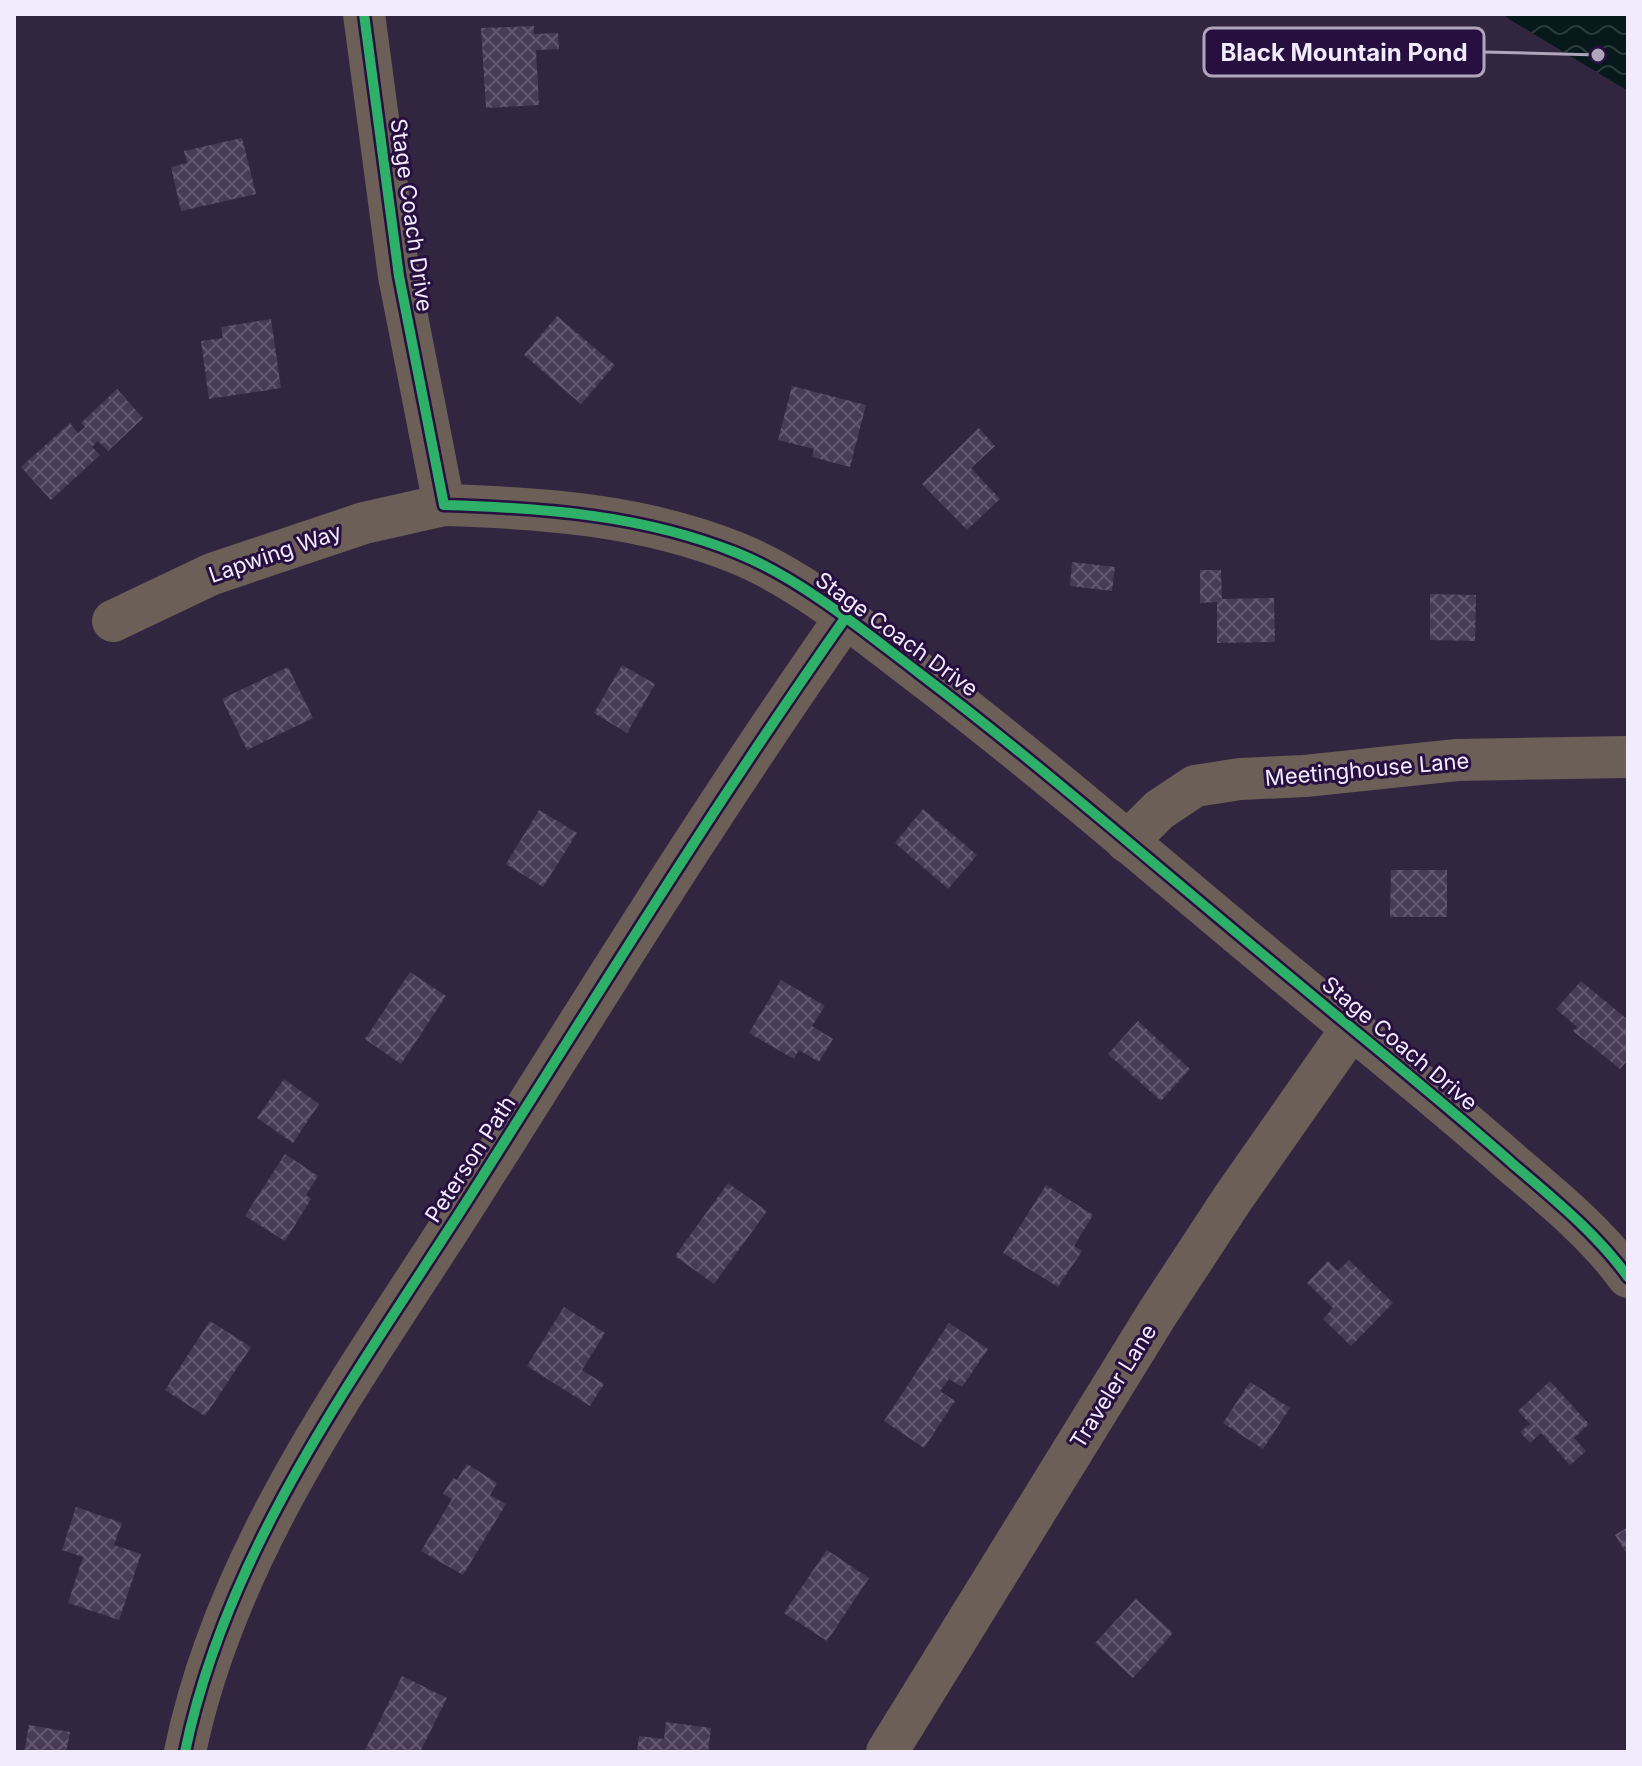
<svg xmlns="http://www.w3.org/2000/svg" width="1642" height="1766" font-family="Inter,sans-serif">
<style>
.water{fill:url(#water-waves)}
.building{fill:url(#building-cross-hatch)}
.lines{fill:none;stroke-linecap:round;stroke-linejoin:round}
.minor{stroke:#6c5f58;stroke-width:42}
.cycleway-casing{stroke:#270f3f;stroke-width:15}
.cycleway{stroke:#2db169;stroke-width:10}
.labels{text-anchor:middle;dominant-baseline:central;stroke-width:6;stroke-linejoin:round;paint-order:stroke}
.street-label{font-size:22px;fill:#f2ebfe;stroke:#270f3f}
.leader{fill:none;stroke:#afa6bb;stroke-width:3}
.callout-dot{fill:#afa6bb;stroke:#270f3f;stroke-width:3}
.callout{fill:#270f3f;stroke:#afa6bb;stroke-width:3}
.callout-label{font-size:24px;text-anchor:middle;font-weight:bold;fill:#f2ebfe}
</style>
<defs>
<pattern id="water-waves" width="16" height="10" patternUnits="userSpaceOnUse" patternTransform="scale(2)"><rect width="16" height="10" fill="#07191a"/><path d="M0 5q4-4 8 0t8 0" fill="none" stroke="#2c3b3c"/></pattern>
<pattern id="building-cross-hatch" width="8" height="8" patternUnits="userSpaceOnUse" patternTransform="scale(2)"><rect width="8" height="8" fill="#493a58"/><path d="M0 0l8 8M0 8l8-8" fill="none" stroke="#645771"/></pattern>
</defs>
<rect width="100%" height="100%" fill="#32253f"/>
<polygon class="water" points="1503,14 1628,14 1628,91 1509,19"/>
<g class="building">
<polygon points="534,26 534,34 558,33 559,49 536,50 539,105 486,108 481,28"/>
<polygon points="242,138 256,194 181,211 171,167 187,163 184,151"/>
<polygon points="557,316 615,365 581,404 524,355"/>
<polygon points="271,319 281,388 209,399 201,341 223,338 221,327"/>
<polygon points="792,386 866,405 850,467 812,457 814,449 778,440"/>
<polygon points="117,389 143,418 108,451 98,441 92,447 100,455 51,500 21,467 70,423 78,433 85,427 81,423"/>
<polygon points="979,428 995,446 971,468 1000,499 967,530 922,484"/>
<polygon points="1072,562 1115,567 1112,591 1070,586"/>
<polygon points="1200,570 1221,570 1222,599 1274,598 1275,642 1217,643 1217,602 1200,603"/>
<polygon points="1430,594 1476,595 1475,641 1430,640"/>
<polygon points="622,665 655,684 627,733 594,713"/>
<polygon points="288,667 313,718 247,750 222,699"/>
<polygon points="923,809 977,855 948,889 895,843"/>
<polygon points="539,810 577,833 543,887 506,864"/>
<polygon points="1391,870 1447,870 1447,917 1390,917"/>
<polygon points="410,972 446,996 401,1064 365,1039"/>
<polygon points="781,980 825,1006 812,1026 833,1039 819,1062 799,1050 794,1059 749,1033"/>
<polygon points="1581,981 1628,1020 1628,1060 1620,1069 1573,1031 1577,1027 1556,1009"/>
<polygon points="1138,1021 1190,1069 1161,1101 1108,1054"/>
<polygon points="284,1079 319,1104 293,1143 257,1118"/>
<polygon points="285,1154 318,1176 306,1195 311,1199 285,1241 245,1216"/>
<polygon points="728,1183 767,1211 714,1284 675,1256"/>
<polygon points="1046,1185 1093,1215 1074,1246 1082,1251 1058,1287 1003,1253"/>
<polygon points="1349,1260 1393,1303 1351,1346 1323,1319 1333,1308 1307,1283 1328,1261 1338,1271"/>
<polygon points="564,1307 605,1333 582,1370 604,1384 590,1406 527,1366"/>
<polygon points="210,1321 251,1347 205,1416 165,1390"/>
<polygon points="949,1323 988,1349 962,1387 949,1379 940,1391 955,1401 924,1448 884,1421"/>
<polygon points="1550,1381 1589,1424 1574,1438 1586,1451 1570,1465 1541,1433 1530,1443 1520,1432 1530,1424 1518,1411"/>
<polygon points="1250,1382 1290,1408 1263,1449 1223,1423"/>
<polygon points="467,1464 497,1483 490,1495 506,1504 463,1575 421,1551 452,1499 443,1494 453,1478 457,1480"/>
<polygon points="76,1507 122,1523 114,1545 141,1554 119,1620 68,1603 83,1557 62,1550"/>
<polygon points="1628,1527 1628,1556 1615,1535"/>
<polygon points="827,1550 869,1578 827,1641 784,1613"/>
<polygon points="1136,1599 1173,1633 1133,1678 1095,1643"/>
<polygon points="402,1676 447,1698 420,1752 364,1752"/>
<polygon points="666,1722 711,1728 708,1752 637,1752 639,1736 664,1739"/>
<polygon points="29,1725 70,1732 66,1752 24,1752"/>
</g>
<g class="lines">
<g class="minor">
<path d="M364,14l35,262 45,229c100,3 199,10 293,48 64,26 127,78 182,120 129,98 252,206 377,309 73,61 147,120 218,183 40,34 83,69 114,112"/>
<polyline points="113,621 212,574 364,523 444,505"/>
<polyline points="1127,842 1159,810 1195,786 1240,779 1305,776 1457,760 1628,757"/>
<path d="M185,1752c43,-209 178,-386 289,-562 122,-193 241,-387 372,-573"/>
<polyline points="887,1752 1157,1314 1233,1198 1352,1028"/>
</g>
<g class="cycleway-casing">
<g id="cycleway">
<path d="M364,14l35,262 45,229c100,3 199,10 293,48 64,26 127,78 182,120 129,98 252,206 377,309 73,61 147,120 218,183 40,34 83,69 114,112"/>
<path d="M185,1752c43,-209 178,-386 289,-562 122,-193 241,-387 372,-573"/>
</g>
</g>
<use href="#cycleway" class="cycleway"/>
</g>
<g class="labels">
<g class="street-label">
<text transform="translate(412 215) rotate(82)">Stage Coach Drive</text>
<text transform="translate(275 553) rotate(-19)">Lapwing Way</text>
<text transform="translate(897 634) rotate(36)">Stage Coach Drive</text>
<text transform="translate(1367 769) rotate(-5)">Meetinghouse Lane</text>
<text transform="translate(1400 1043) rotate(40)">Stage Coach Drive</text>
<text transform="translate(470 1159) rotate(-57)">Peterson Path</text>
<text transform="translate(1113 1386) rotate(-58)">Traveler Lane</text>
</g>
</g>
<path class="leader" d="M1598 55L1484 52"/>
<circle class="callout-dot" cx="1598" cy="55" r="8"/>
<rect class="callout" x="1204" y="28" width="280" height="48" rx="8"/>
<g class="callout-label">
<text x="1344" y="61">Black Mountain Pond</text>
</g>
<rect width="1642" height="1766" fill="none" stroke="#f2ebfe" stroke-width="32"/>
</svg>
